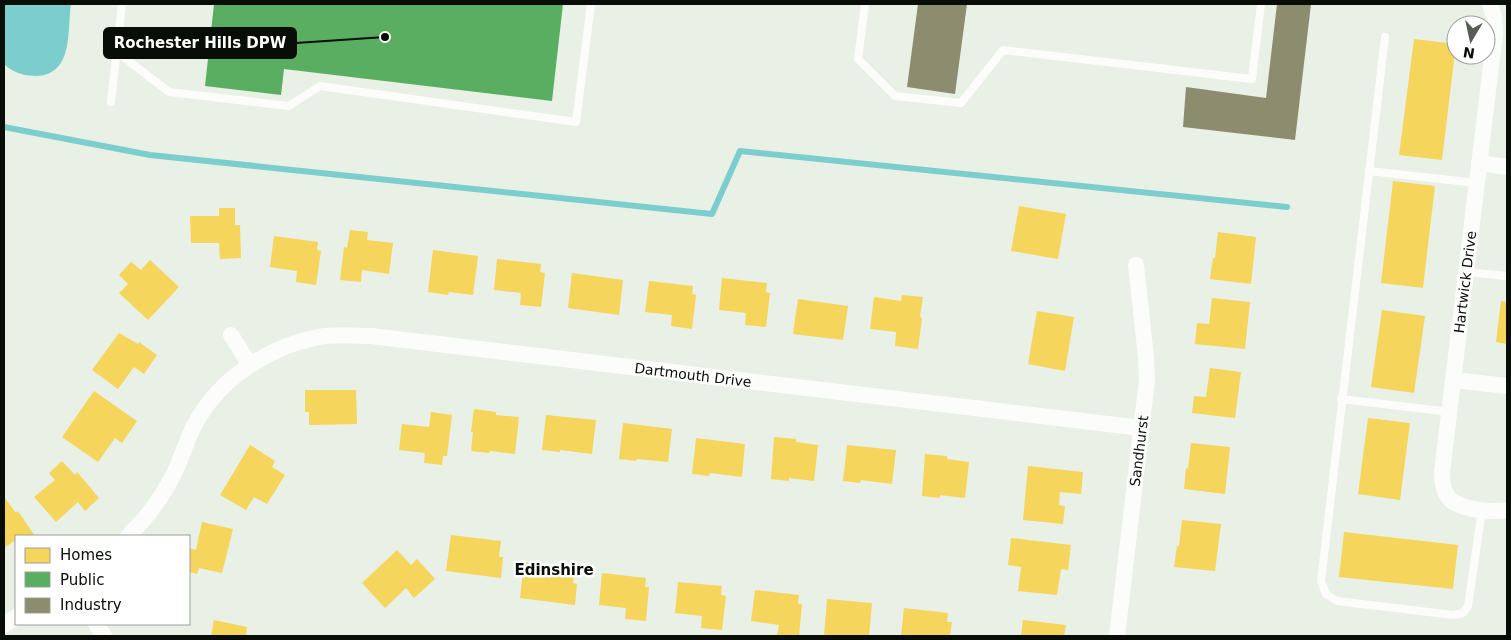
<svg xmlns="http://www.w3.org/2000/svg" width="1511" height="640" font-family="'DejaVu Sans',sans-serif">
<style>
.water{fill:#7ccece}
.homes{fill:#f6d55c}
.public{fill:#5aae61}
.industry{fill:#8c8c6e}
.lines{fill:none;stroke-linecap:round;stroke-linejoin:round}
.stream{stroke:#7ccece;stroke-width:6}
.service{stroke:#fcfdfb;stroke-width:8}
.minor{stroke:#fcfdfb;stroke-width:16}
.labels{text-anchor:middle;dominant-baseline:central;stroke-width:5;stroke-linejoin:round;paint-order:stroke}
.street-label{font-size:14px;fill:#090d07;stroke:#fff}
.neighbourhood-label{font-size:15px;font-weight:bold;fill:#090d07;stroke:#fff}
.leader{fill:none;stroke:#090d07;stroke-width:2}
.callout-dot{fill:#090d07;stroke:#fff;stroke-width:2}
.callout{fill:#090d07;stroke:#090d07;stroke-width:2}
.callout-label{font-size:15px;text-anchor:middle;font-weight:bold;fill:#fff}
</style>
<rect width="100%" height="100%" fill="#e9f0e5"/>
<path class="water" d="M4,4h67c-4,26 3,70 -34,72 -11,0 -24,-3 -32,-11z"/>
<g class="homes">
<polygon points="1414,39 1456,44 1442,160 1399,155"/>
<polygon points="1393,181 1435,186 1423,288 1381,283"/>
<polygon points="1019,206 1066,214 1058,259 1011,251"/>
<polygon points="219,208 235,208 235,225 240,225 241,258 220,259 219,243 191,243 190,216 219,216"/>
<polygon points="350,230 368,232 367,240 393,243 389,274 362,270 361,282 340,280 344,247 347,248"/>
<polygon points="1218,232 1256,237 1251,284 1210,279 1213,258 1215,258"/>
<polygon points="274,236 318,242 317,250 321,251 316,285 296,282 297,271 270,267"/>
<polygon points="433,250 478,256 473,295 449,292 448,295 428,292"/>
<polygon points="497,259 541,264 540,272 545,273 541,307 520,305 521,293 494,290"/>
<polygon points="150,260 179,287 148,320 119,293 128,284 119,275 131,262 141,270"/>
<polygon points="572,273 623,280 619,315 568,308"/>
<polygon points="722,278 767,283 766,292 770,293 766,327 745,325 746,313 719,310"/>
<polygon points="649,281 693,286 692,294 696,295 692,329 671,326 672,315 645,312"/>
<polygon points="902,295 923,297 920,316 922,319 918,349 895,346 896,332 870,329 874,297 901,301"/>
<polygon points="1212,298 1250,302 1245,349 1195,344 1197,323 1209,324"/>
<polygon points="798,299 848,306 843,340 793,334"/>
<polygon points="1501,301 1507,302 1507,344 1496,342"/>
<polygon points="1382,310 1425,316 1414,393 1371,387"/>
<polygon points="1037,311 1074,317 1065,371 1028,364"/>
<polygon points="119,333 138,344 139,342 157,355 144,374 134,367 118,389 92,370"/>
<polygon points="1210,368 1241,372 1235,418 1192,413 1194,396 1206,397"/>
<polygon points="305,390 356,390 357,424 309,425 309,412 305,412"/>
<polygon points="94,391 137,421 122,443 115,438 98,462 62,437"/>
<polygon points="474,409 496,412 496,415 519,417 515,454 490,451 489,453 471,451 473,432 471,432"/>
<polygon points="431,412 452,415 447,456 443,456 442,465 424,463 425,453 399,450 402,424 429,427"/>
<polygon points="546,415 596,420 592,454 560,450 560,452 542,450"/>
<polygon points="1368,418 1410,423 1400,500 1358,494"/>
<polygon points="623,423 672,429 668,462 637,459 636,461 619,459"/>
<polygon points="774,437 796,439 796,442 818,445 814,481 789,478 789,481 771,479"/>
<polygon points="696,438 745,444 742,477 710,473 709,476 692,474"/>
<polygon points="1191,443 1230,447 1225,494 1184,489 1186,468 1188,469"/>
<polygon points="250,445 275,461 272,467 285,475 267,504 254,497 246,510 220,495"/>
<polygon points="847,445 896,450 892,484 861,480 860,483 843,481"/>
<polygon points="925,454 947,456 947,459 969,462 965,498 940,495 940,498 922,496"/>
<polygon points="62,461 75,475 77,472 99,498 85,511 78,502 56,522 34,497 55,480 49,473"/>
<polygon points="1028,466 1083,472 1081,494 1060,492 1059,505 1065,506 1063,524 1023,520"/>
<polygon points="5,498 16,513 18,511 35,536 16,536 16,544 14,541 4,548 4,499"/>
<polygon points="1182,520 1221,524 1215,571 1174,567 1177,546 1179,546"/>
<polygon points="202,522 233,529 222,573 199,568 197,574 189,572 189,548 196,550"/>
<polygon points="1344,532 1458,545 1453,589 1339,577"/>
<polygon points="451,535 501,541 499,557 503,557 501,578 446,571"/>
<polygon points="1011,538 1071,545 1068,570 1061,569 1057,595 1018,591 1021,567 1008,565"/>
<polygon points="397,550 411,565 417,559 435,579 414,598 406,588 385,608 362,583"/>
<polygon points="524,562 575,568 573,583 577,584 575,605 520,598"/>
<polygon points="602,573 646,578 645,587 649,587 646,621 625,619 626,608 599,605"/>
<polygon points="678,582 722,586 721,595 726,596 722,630 701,628 702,616 675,613"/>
<polygon points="755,590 799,595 798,604 802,604 799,636 777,636 779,625 751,621"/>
<polygon points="827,599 872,603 869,636 824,636"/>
<polygon points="904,608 948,613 947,622 952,622 950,636 901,636"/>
<polygon points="214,620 247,627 246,636 211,636"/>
<polygon points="1023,620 1066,625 1064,636 1021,636"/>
</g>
<polygon class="public" points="214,4 563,4 552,101 284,69 281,95 205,86"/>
<g class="industry">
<polygon points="918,4 967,4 955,94 907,87"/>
<polygon points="1277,4 1311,4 1295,140 1183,127 1186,87 1266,98"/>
</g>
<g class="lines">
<polyline class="stream" points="4,127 150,155 712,214 740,151 1287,207"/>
<g class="service">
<polyline points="865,4 858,59 895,96 961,103 1003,50 1252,79 1261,4"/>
<polyline points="1385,37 1321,581 1326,594 1337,601 1453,615 1463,613 1468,606 1482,510"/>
<polyline points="117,52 169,92 289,106 320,86 576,122 591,4"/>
<polyline points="111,102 122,4"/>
<polyline points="1369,171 1477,183"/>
<polyline points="1466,272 1507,276"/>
<polyline points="1341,399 1450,412"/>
</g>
<g class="minor">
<path d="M1490,4l4,13 1,16 -53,439c0,28 11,34 37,38 10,1 19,2 28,0"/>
<polyline points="1479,163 1507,167"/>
<polyline points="231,335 250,365"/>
<polyline points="1454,380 1507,386"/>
<path d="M128,536c21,-20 38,-44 50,-71 5,-13 10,-27 16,-39 25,-49 79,-82 131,-90 15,-2 31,0 46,0l770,92"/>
<polyline points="96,624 104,636"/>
<polyline points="4,625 16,617"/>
<polyline points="1117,636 1147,380 1146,357 1136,265"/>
</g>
</g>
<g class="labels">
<g class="street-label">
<text transform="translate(1465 282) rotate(-83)">Hartwick Drive</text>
<text transform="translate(693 375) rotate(7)">Dartmouth Drive</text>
<text transform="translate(1139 451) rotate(-83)">Sandhurst</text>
</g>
<g class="neighbourhood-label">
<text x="554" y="570">Edinshire</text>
</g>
</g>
<path class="leader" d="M385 37L296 43"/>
<circle class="callout-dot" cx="385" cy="37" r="5"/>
<rect class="callout" x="104" y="28" width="192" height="30" rx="5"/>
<g class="callout-label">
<text x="200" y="48">Rochester Hills DPW</text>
</g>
<rect width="1511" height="640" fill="none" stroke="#090d07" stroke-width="10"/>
<rect x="15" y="535" width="175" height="90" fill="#ffffff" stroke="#9d9e9c"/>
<rect x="25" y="548" width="25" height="15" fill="#f6d55c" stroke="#9d9e9c"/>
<text x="60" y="560" font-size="15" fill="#090d07">Homes</text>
<rect x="25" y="572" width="25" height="15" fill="#5aae61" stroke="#9d9e9c"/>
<text x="60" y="585" font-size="15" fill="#090d07">Public</text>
<rect x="25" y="598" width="25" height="15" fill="#8c8c6e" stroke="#9d9e9c"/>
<text x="60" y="610" font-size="15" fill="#090d07">Industry</text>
<g transform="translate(1471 40) rotate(189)"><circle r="24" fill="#ffffff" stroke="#9d9e9c"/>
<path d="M0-4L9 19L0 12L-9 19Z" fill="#575c55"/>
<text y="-8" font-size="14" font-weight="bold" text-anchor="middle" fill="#090d07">N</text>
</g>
</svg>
